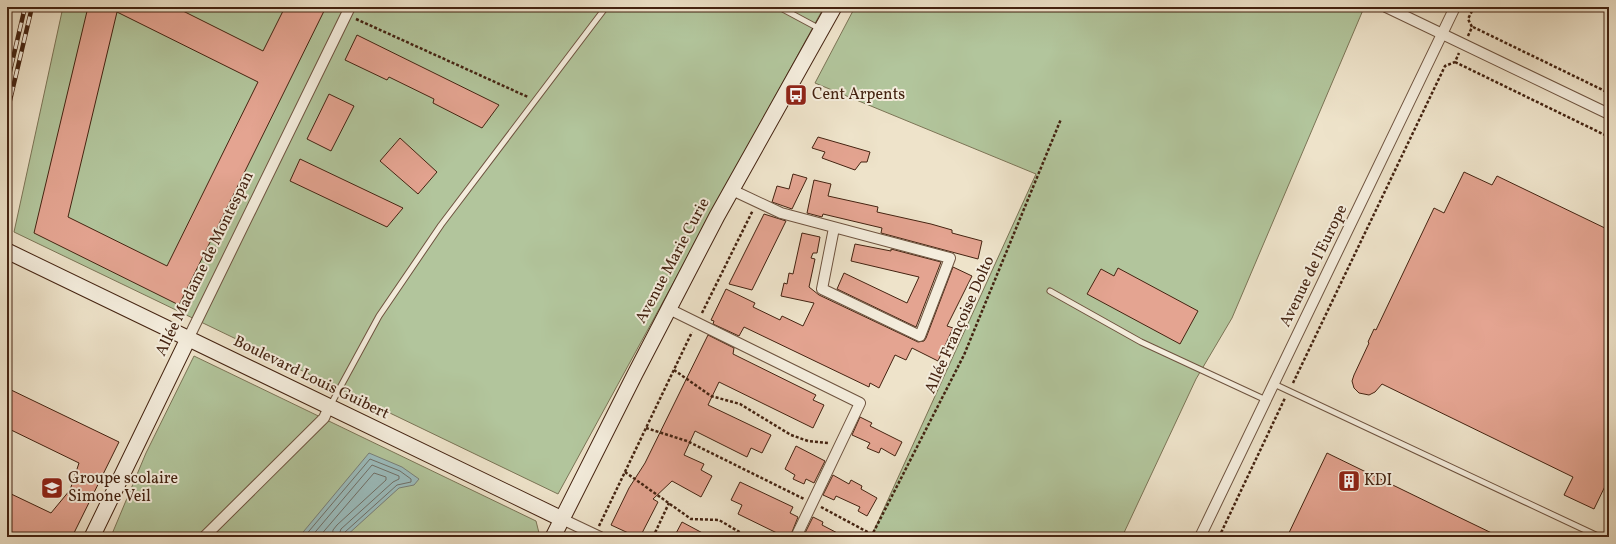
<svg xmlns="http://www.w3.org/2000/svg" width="1616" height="544" font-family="Vollkorn,serif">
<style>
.green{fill:#b2c59c;stroke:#7b7456}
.water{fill:#9bbdbe;stroke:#787f79}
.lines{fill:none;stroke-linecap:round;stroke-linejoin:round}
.shore{stroke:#707068;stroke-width:1}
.building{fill:#e4a491;stroke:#442311;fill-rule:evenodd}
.lane-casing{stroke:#6e533f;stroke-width:7}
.street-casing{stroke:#6e533f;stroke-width:12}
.secondary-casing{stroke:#442311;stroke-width:17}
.path{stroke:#442311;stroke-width:2.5;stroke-dasharray:3 2;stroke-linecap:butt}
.lane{stroke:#f4eddd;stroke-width:5}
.street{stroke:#f4eddd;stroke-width:10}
.secondary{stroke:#f4eddd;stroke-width:15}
.rail-casing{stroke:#442311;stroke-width:4.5}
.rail{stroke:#f4eddd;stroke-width:3;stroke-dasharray:9;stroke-linecap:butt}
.labels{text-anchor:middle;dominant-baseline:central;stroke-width:4;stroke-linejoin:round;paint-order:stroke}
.poi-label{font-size:16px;fill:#442311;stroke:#f4eddd;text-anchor:start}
.street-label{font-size:16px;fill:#442311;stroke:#f4eddd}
</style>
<rect width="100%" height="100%" fill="#eee3ca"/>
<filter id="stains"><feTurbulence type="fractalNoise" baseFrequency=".005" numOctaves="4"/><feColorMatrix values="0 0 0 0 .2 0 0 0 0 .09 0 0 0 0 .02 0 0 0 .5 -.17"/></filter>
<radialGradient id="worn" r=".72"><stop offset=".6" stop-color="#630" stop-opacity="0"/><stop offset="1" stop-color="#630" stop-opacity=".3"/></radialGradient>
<g class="green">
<polygon points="63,7 824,7 558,494 14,232"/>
<polygon points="855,7 1358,7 1363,10 1232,318 1196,379 1122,537 871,537 1036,174 815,83"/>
<polygon points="194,356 536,521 540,537 116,537 112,534 146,453"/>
</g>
<polygon class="water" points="369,453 402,467 419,479 414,485 399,488 345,537 299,537"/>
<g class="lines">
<g class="shore">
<polyline points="304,537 370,459 400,471 411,479 411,482 397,485 345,532 343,537"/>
<polyline points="311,537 372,465 399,476 399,479 393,482 341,529 338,537"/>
<polyline points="319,537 374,473 386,477 386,480 337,525 333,530 332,537"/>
</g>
</g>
<g class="building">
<path d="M88,7h87l88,44 22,-44h41l-147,298 -145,-72zM117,12l141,70 -91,184 -99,-49z"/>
<polygon points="357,35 499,105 482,128 433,103 434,99 389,77 387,80 345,60"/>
<polygon points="329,94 354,106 331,151 307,139"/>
<polygon points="818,137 870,152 867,162 861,162 855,170 822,158 825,152 812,148"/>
<polygon points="400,138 437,172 418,194 380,161"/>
<polygon points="300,159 403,208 387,227 290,181"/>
<polygon points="1464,172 1492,185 1497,176 1609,230 1605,240 1609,242 1609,478 1594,509 1564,495 1573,477 1382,384 1375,392 1369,395 1359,393 1354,388 1352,381 1354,375 1369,343 1368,342 1374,329 1376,330 1434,208 1444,213"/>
<polygon points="793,174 807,178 792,209 772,202 777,186 789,189"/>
<polygon points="814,180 831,184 828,196 878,207 877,212 931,224 952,230 952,233 982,241 978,259 881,233 882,228 823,214 822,217 807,213"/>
<polygon points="764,214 786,221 752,290 729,284"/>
<polygon points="802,233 820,237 817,253 813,253 811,258 815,259 809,287 819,295 918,342 924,341 926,338 953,267 972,276 947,326 953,328 938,361 912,348 906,360 895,355 879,388 870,383 869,387 744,327 739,336 713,324 714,321 711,320 726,289 755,303 753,307 780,320 782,316 803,326 814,303 781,296 784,283 787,284 789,273 793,274"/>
<polygon points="855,244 891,251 891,249 941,262 916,327 837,289 844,273 907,303 919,277 851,261"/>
<polygon points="1118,268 1198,311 1180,344 1087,294 1101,269 1114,276"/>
<polygon points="708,335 734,348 733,354 816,395 813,400 824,405 813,428 719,382 708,405 771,435 762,453 751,448 747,457 695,431 684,455 704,464 701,470 712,476 701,497 672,481 653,499 658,502 640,537 637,537 611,525 629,488 645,463"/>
<polygon points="7,388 119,442 72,537 7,537 7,492 51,513 70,490 79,463 7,428"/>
<polygon points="860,417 872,423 870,426 902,442 895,456 881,448 879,453 867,448 870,443 852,435"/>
<polygon points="796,446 825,461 814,483 806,479 804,484 793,479 795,475 785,469"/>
<polygon points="1327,453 1442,509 1500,537 1287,537"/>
<polygon points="833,475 849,484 851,480 862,486 861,489 877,498 867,516 858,511 860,507 836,496 834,500 823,495"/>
<polygon points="740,482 793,507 790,513 798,517 790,537 778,537 779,534 738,514 742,505 731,500"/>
<polygon points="813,517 823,522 822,525 845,537 809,537 804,535"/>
<polygon points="682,522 710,537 674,537"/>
</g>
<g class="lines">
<g class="lane-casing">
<g id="lane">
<polyline points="779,7 820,29"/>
<polyline points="1050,291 1141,342 1266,400"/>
<polyline points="1274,384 1600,537"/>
<polyline points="330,406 379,316 441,225 606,7"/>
<polyline points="1607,537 1609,532"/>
</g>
</g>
<g class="street-casing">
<g id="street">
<polyline points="1386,7 1609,114"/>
<polyline points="732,190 781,213 950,258 920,336 822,289 834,228"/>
<polyline points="669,309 860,403 796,537"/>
<polyline points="188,339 350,7"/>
<polyline points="562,519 600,537"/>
<polyline points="204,537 324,418 329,407"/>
<polyline points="1200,537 1455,7"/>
</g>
</g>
<g class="secondary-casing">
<g id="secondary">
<polyline points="7,251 562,519"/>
<polyline points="92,537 188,339"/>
<polyline points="553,537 635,374 717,216 834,7"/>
</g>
</g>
<g class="path">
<polyline points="356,19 528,97"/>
<polyline points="1473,27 1609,93"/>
<polyline points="1468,36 1472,27 1468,19 1474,7"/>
<polyline points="1455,62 1609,137"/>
<polyline points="702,313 753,210"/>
<polyline points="674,370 711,396 740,404 791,435 808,441 828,443"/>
<polyline points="1293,383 1445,66 1455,62 1459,53"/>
<polyline points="646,428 687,441 804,499"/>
<polyline points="625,472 691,519 719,520 748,537"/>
<polyline points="821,507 873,535"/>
<polyline points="599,526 692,332"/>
<polyline points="653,537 669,503"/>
<polyline points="871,537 964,355 1061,119"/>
<polyline points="1219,537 1285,398"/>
</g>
<use href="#lane" class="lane"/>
<use href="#street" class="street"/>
<use href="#secondary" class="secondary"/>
<g class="rail-casing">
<g id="rail">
<polyline points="7,84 25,7"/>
<polyline points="7,113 32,7"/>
</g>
</g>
<use href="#rail" class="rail"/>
</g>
<defs>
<g id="bus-square" transform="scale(1.15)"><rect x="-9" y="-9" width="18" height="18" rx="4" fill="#8f2418" stroke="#f4eddd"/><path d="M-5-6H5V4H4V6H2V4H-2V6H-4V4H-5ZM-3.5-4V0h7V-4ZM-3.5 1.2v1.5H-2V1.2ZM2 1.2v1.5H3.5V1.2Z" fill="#fff"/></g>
<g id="building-square" transform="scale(1.15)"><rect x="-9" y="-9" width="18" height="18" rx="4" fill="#8f2418" stroke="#f4eddd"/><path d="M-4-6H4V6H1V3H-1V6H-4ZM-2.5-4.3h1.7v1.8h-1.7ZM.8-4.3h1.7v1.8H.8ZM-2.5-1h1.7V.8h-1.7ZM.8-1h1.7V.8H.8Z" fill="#fff"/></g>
<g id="school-square" transform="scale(1.15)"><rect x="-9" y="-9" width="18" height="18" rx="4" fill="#8f2418" stroke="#f4eddd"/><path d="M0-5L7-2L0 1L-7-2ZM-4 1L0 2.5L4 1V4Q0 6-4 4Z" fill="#fff"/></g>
</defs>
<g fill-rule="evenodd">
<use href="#bus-square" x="796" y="95"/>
<use href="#building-square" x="1349" y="481"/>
<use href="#school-square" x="52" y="488"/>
</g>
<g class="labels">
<g class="poi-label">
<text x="812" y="95">Cent Arpents</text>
<text x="68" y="479">Groupe scolaire<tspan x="68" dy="18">Simone Veil</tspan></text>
<text x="1364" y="481">KDI</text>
</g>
<g class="street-label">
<text transform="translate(673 261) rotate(-62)">Avenue Marie Curie</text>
<text transform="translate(205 264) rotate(-64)">Allée Madame de Montespan</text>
<text transform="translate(1314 266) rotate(-64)">Avenue de l'Europe</text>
<text transform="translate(960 325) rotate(-66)">Allée Françoise Dolto</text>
<text transform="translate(311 378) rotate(26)">Boulevard Louis Guibert</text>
</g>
</g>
<rect width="1616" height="544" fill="none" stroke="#eee3ca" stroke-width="24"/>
<rect x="8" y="8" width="1600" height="528" fill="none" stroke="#442311" stroke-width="2"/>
<rect x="12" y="12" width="1592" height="520" fill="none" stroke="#442311"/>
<rect width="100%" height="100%" filter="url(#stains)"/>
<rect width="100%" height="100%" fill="url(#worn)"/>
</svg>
